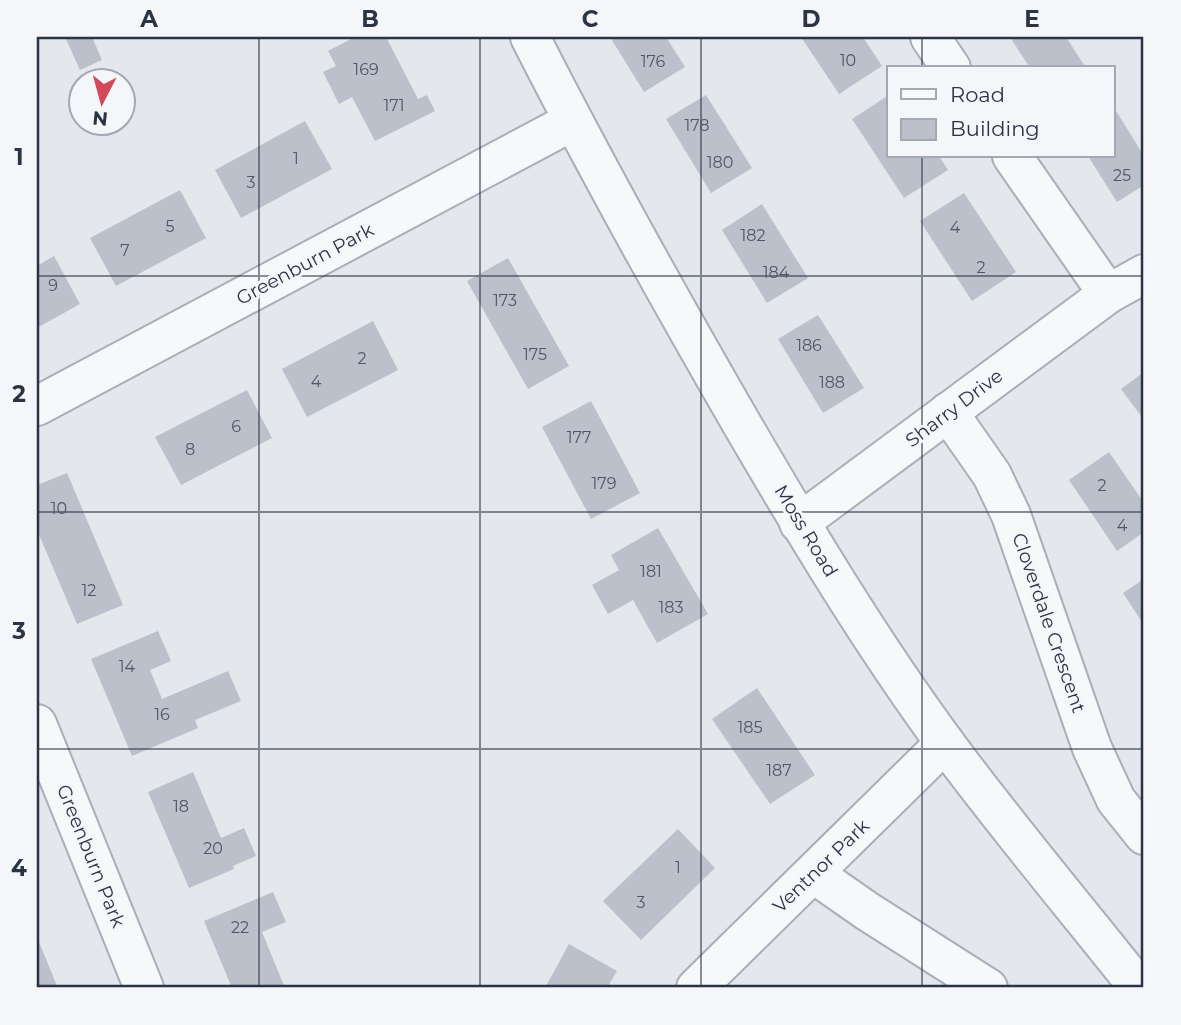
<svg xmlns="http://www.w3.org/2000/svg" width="1181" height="1025" font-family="Montserrat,sans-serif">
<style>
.building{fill:#bbc0ca}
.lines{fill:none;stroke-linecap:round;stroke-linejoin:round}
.minor-casing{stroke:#a9aeb7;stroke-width:42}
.minor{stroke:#f7f8fa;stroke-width:38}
.grid{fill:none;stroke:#2b3445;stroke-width:2;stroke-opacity:0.55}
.labels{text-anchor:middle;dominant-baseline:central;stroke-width:6;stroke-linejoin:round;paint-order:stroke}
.number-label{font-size:16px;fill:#4f5766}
.street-label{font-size:19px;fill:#2b3445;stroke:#f4f6f9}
.neatline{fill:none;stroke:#2b3445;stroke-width:2.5}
.grid-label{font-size:23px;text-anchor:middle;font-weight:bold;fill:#2b3445}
</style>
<rect width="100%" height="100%" fill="#e4e7ec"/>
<g class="building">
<polygon points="65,37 92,37 102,60 80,70"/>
<polygon points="355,37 386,37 418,99 427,95 435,111 375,141 352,97 339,104 323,72 336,66 328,51"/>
<polygon points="610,37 666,37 685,67 644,92"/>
<polygon points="801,37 863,37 882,66 839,94"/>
<polygon points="1010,37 1066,37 1086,68 1030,68"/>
<polygon points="706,95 752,168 711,193 666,119"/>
<polygon points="889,95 889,156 939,156 948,170 904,198 852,119"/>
<polygon points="1113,106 1144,156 1144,185 1117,202 1088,156 1113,156"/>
<polygon points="305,121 332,169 241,218 215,170"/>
<polygon points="180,190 206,238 116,286 90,238"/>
<polygon points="964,193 1016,272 972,301 920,221"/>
<polygon points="762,204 808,278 767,303 722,230"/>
<polygon points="54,256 80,304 37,328 37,266"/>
<polygon points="508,258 569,366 528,389 467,281"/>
<polygon points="818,315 864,388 823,413 778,339"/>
<polygon points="373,321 398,370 307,417 282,369"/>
<polygon points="1144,372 1144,420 1121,389"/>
<polygon points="247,390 272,438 181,485 155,437"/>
<polygon points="591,401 640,493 591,519 542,427"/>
<polygon points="1109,452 1144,503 1144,532 1117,551 1069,480"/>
<polygon points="67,473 123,605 77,624 37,530 37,485"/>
<polygon points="658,528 708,614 657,643 633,600 608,614 592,585 619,570 611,555"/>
<polygon points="1144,579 1144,625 1123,593"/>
<polygon points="158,631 171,661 150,670 162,699 228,671 241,701 195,720 198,728 132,756 91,659"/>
<polygon points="757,688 815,775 770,804 712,719"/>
<polygon points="193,772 221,838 244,828 256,856 233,866 234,869 189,888 148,792"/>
<polygon points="678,829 715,868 641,940 603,901"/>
<polygon points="273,892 286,922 262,932 285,988 232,988 204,921"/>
<polygon points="37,937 57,986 50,988 37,988"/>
<polygon points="569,944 617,971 607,988 545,988"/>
</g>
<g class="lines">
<g class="minor-casing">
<g id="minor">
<path d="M530,37c67,132 139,261 213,389 63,108 128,216 202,317 62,84 130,164 194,245"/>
<polyline points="930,37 951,68"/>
<polyline points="1012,156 1108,294"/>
<polyline points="37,406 573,121"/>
<polyline points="948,412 992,475 1011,515 1092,748 1116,800 1144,835"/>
<polyline points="799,523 1108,294 1144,274"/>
<polyline points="37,724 144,988"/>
<polyline points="814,874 867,911 988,988"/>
<polyline points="696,988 945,743"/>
</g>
</g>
<use href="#minor" class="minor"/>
</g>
<path class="grid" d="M259,37v951M480,37v951M701,37v951M922,37v31M922,156v832M37,276h1107M37,512h1107M37,749h1107"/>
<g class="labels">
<g class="number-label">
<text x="848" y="60">10</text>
<text x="653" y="61">176</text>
<text x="366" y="69">169</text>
<text x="394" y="105">171</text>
<text x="697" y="125">178</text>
<text x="296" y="158">1</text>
<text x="720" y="162">180</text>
<text x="1122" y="175">25</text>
<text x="251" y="182">3</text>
<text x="170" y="226">5</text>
<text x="955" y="227">4</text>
<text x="753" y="235">182</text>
<text x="125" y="250">7</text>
<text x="981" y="267">2</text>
<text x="776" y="272">184</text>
<text x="53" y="285">9</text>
<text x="505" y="300">173</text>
<text x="809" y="345">186</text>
<text x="535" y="354">175</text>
<text x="362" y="358">2</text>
<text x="316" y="381">4</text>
<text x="832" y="382">188</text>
<text x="236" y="426">6</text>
<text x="579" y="437">177</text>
<text x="190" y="449">8</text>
<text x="604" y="483">179</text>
<text x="1102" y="485">2</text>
<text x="59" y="508">10</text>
<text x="1122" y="525">4</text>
<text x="651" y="571">181</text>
<text x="89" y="590">12</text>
<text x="671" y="607">183</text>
<text x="127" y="666">14</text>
<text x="162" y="714">16</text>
<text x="750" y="727">185</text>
<text x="779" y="770">187</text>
<text x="181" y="806">18</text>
<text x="213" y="848">20</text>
<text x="678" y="867">1</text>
<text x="641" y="902">3</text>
<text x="240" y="927">22</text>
</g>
<g class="street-label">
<text transform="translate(305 264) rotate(-28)">Greenburn Park</text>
<text transform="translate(954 408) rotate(-37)">Sharry Drive</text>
<text transform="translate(806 531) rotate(59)">Moss Road</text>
<text transform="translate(1049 623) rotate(71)">Cloverdale Crescent</text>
<text transform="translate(91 856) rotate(68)">Greenburn Park</text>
<text transform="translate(821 866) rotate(-44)">Ventnor Park</text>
</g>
</g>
<rect width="1181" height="1025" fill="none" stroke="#f4f6f9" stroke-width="77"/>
<rect x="887" y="66" width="228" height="91" fill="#f4f6f9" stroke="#a4a8b1" stroke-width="2"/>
<rect x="901" y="89" width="35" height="10" fill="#f7f8fa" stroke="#a4a8b1" stroke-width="2"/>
<text x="950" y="102" font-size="21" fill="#2b3445">Road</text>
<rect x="901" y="119" width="35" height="21" fill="#bbc0ca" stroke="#a4a8b1" stroke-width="2"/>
<text x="950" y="136" font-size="21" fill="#2b3445">Building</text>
<g transform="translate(102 102) rotate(186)"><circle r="33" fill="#f4f6f9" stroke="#a4a8b1" stroke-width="2"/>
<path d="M0-5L12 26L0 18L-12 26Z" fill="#d1495b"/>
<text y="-10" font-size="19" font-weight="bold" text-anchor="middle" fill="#2b3445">N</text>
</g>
<rect x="38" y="38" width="1104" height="948" class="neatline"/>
<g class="grid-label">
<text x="149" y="27">A</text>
<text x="370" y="27">B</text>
<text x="590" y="27">C</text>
<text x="811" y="27">D</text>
<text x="1032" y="27">E</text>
<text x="19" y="165">1</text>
<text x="19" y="402">2</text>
<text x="19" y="639">3</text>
<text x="19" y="876">4</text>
</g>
</svg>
